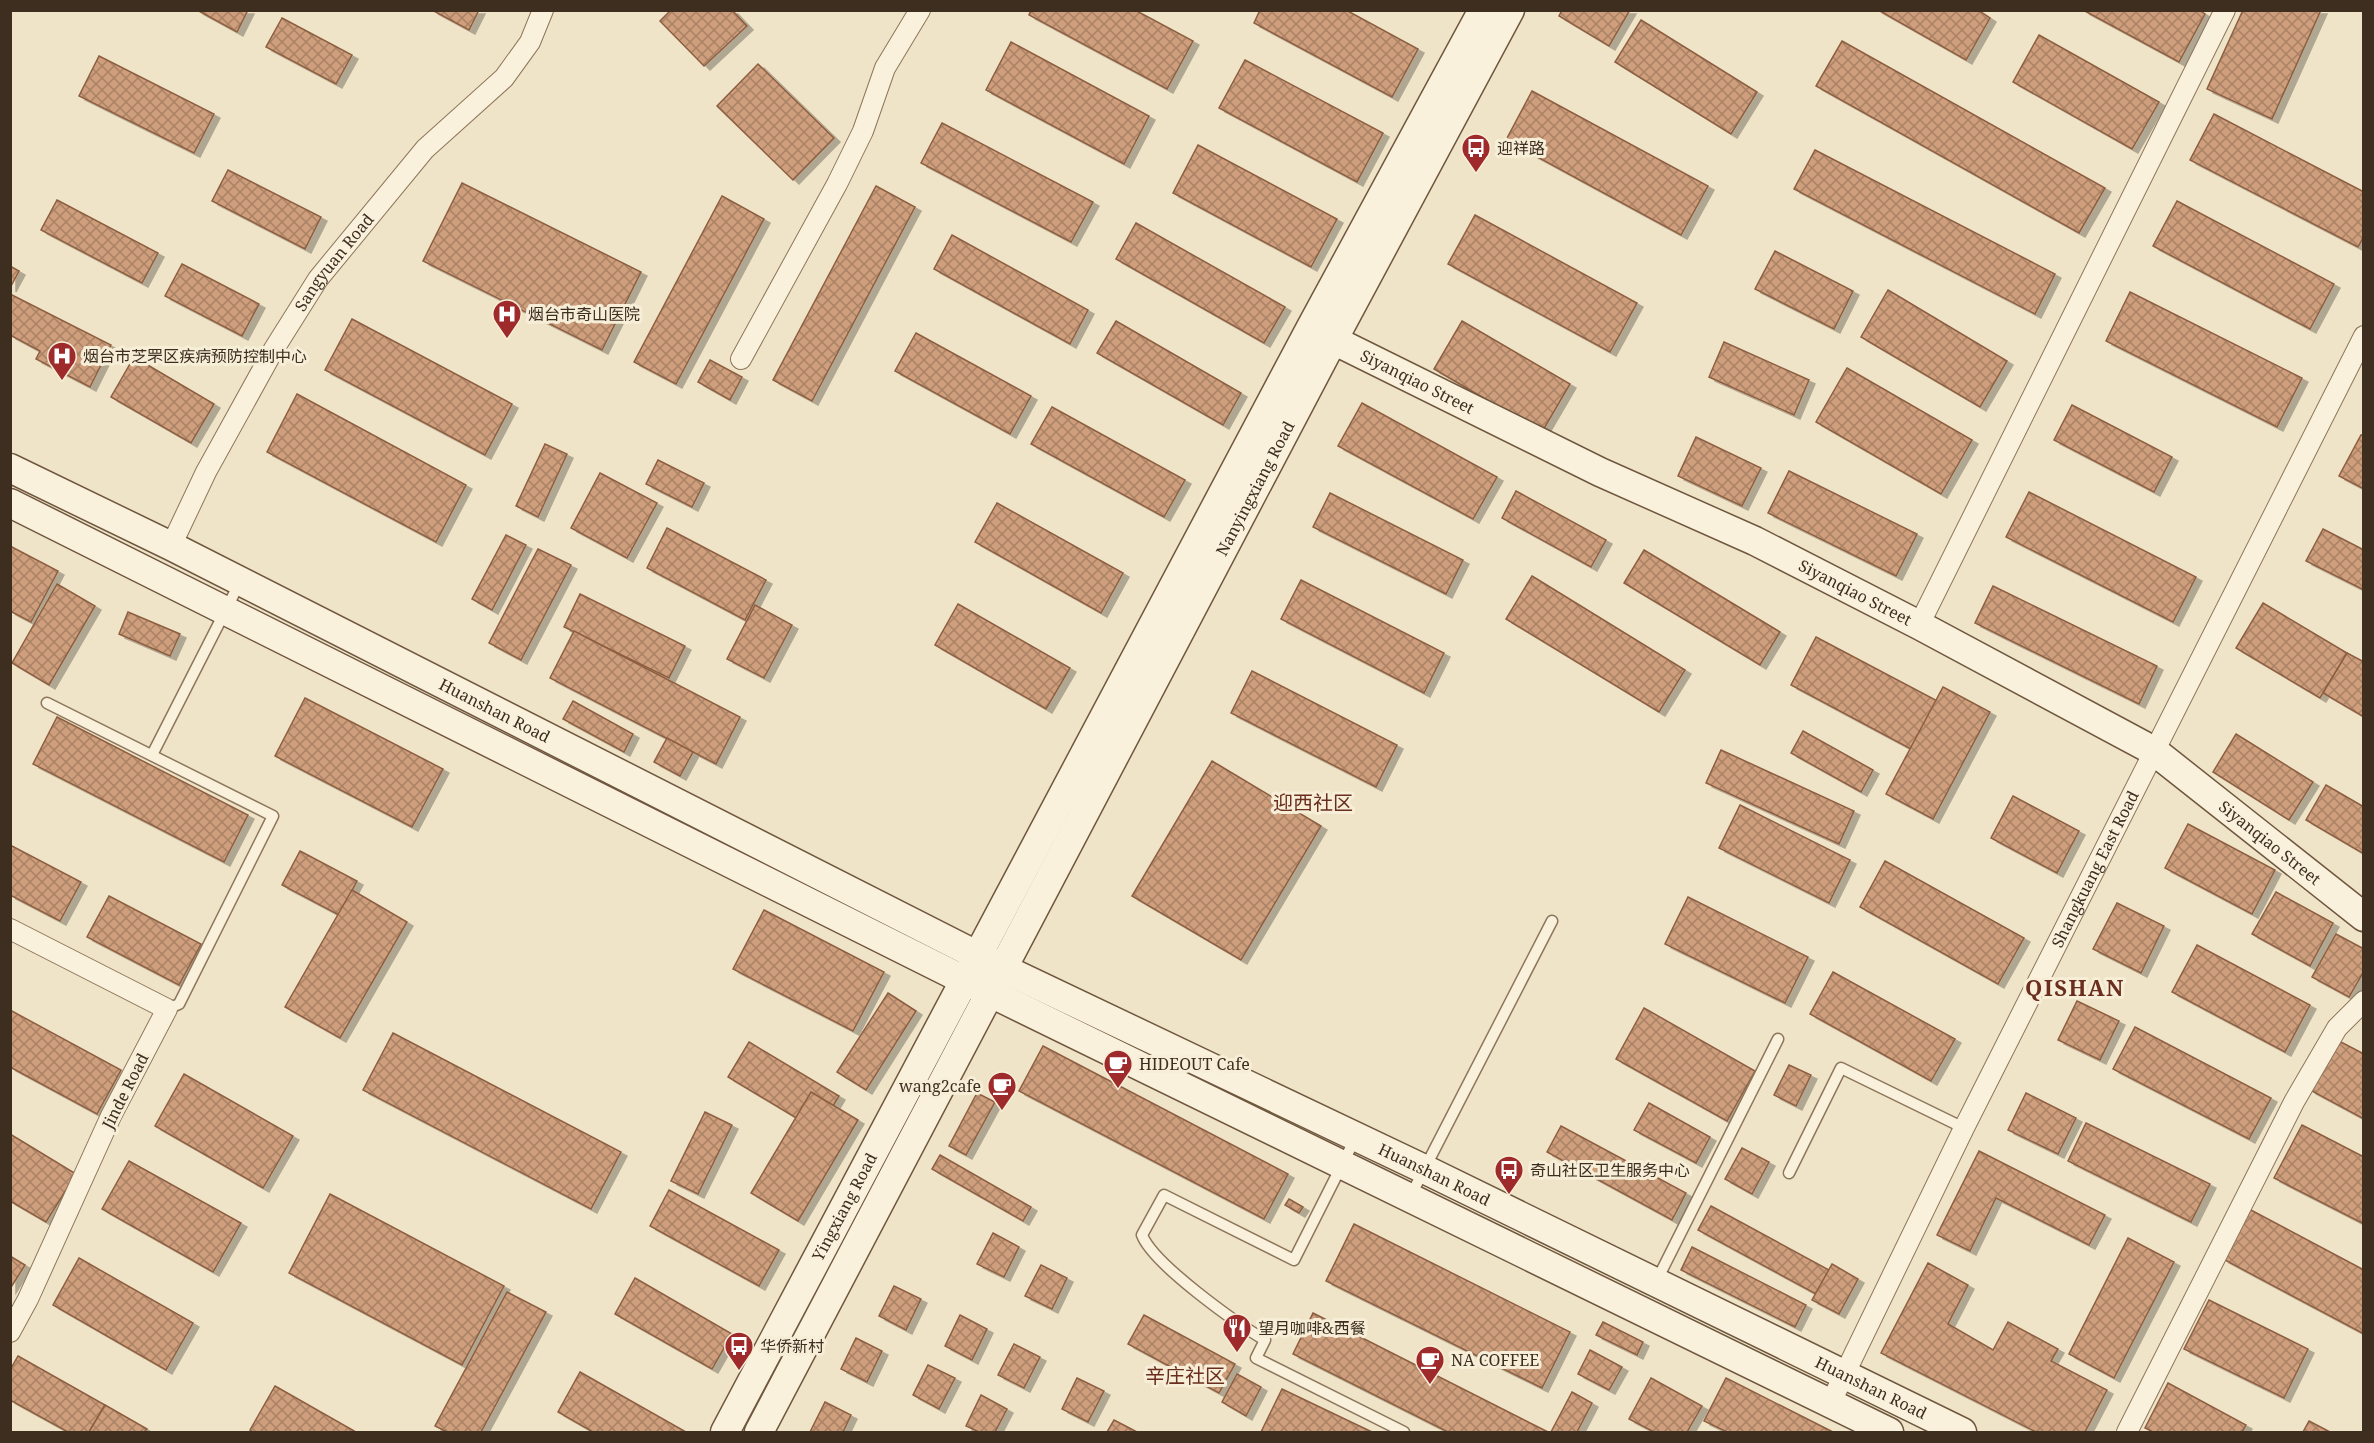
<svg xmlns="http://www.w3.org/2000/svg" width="2374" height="1443" font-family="'Noto Serif','Noto Sans SC',serif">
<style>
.building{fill:url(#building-cross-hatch);stroke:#8d5f41;stroke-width:1.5;filter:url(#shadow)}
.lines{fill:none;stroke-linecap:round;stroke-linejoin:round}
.lane-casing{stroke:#8d765c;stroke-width:13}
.street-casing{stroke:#8d765c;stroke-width:22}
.secondary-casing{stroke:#6f573f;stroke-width:31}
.lane{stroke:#faf1dc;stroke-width:10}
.street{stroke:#faf1dc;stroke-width:20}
.secondary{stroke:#faf1dc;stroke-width:28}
.labels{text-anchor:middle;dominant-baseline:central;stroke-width:6;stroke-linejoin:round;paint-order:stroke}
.poi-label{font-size:16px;fill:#3d2e20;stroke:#f7eed8;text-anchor:start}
.street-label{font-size:16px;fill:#3d2e20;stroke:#f7eed8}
.quarter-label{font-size:20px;fill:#6b2e1e;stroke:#f7eed8}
.district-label{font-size:22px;font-weight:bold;letter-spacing:1.5px;fill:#6b2e1e;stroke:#f7eed8}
</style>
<defs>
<pattern id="building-cross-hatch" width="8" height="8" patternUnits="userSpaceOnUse" patternTransform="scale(1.5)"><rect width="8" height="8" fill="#cf9f7d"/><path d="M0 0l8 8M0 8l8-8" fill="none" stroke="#a98266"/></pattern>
<filter id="shadow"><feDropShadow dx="6" dy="4" stdDeviation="0" flood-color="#0004"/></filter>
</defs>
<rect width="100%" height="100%" fill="#f0e4c8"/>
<g class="building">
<polygon points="197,10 248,10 237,32"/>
<polygon points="432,10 479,10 469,30"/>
<polygon points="671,10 732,10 747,26 704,66 660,21"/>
<polygon points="1031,10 1135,10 1193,41 1167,89 1029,15"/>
<polygon points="1260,10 1346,10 1418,49 1392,97 1254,23"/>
<polygon points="1562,10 1630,10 1609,46 1559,16"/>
<polygon points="1878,10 1978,10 1990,18 1966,60"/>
<polygon points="2083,10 2199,10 2205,14 2179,62"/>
<polygon points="2243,10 2321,10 2272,119 2207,89"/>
<polygon points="282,18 352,55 336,84 266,47"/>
<polygon points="1641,20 1757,92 1731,134 1615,62"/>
<polygon points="2039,35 2159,102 2132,149 2013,82"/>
<polygon points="1842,41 2105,188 2079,233 1816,86"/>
<polygon points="1011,42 1149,116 1124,164 986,90"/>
<polygon points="99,56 214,114 194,153 79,96"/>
<polygon points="1245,60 1383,133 1357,182 1219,108"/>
<polygon points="758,64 834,138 793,180 717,106"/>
<polygon points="1532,91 1708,186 1681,235 1506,140"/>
<polygon points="2214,114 2364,192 2364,236 2358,247 2190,160"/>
<polygon points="942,123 1093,202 1071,242 921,163"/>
<polygon points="1198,145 1337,219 1311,267 1173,193"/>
<polygon points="1815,150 2055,274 2035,314 1794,189"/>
<polygon points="228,170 321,217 305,249 212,201"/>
<polygon points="462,183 641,272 602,350 423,261"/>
<polygon points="876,186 915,207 812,401 773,380"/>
<polygon points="722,196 764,219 676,384 634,362"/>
<polygon points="57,200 158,253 142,283 41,230"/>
<polygon points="2177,201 2334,284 2310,329 2153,246"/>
<polygon points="1475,215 1637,303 1610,352 1448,264"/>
<polygon points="1136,223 1285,307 1264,343 1116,259"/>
<polygon points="952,235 1088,310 1070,344 934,269"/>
<polygon points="1775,251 1853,291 1834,329 1755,289"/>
<polygon points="182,264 259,304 242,336 165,296"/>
<polygon points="10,266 19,271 10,288"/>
<polygon points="1888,290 2007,361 1980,407 1861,337"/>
<polygon points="2130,292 2302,378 2277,427 2106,341"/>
<polygon points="10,294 111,345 90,387 36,359 40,351 10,335"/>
<polygon points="352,319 512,404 485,455 325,370"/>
<polygon points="1116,321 1241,393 1223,425 1097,353"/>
<polygon points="1462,321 1570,384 1542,432 1434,369"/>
<polygon points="916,333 1031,396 1010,434 895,371"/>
<polygon points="1724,342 1809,380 1794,415 1709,377"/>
<polygon points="134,357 214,404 191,443 111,397"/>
<polygon points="710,360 742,377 730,400 698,382"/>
<polygon points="1847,368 1972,440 1941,494 1816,422"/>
<polygon points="297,394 466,485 436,542 267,452"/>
<polygon points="1362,403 1497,477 1473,519 1338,446"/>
<polygon points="2072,405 2172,457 2154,492 2054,440"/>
<polygon points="1052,407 1185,480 1164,517 1031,444"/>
<polygon points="2361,435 2364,436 2364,489 2339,476"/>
<polygon points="1696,437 1761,468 1742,506 1678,476"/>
<polygon points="545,444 567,454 538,517 516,506"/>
<polygon points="658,460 704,483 692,507 646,484"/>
<polygon points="1789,471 1917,534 1896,576 1768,513"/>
<polygon points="600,473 657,503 627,558 571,528"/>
<polygon points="1516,491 1606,540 1591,567 1502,518"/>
<polygon points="2029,492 2196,577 2173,622 2006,537"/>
<polygon points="1330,493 1463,560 1446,594 1313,527"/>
<polygon points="997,503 1123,573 1101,613 975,542"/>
<polygon points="667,528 766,580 745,620 647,568"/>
<polygon points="2323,529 2364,550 2364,590 2306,561"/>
<polygon points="506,535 526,545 492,610 472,599"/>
<polygon points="10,546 58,571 31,622 10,611"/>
<polygon points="538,549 571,565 521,660 489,643"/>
<polygon points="1644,550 1780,632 1760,665 1624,583"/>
<polygon points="1532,576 1685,670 1659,712 1506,619"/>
<polygon points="1301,580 1444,653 1424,693 1281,619"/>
<polygon points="57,584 95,606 49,685 12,663"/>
<polygon points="1993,586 2157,666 2139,704 1975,623"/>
<polygon points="580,594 685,646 669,678 564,627"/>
<polygon points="2263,603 2347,653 2320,698 2236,648"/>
<polygon points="958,604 1070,668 1046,709 935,645"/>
<polygon points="755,605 792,625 764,678 727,659"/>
<polygon points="128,612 180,634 170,656 119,634"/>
<polygon points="574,631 740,717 716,764 550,678"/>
<polygon points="1816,637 1964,715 1939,764 1791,685"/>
<polygon points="2347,653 2364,662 2364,717 2323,693"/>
<polygon points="1252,671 1397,745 1376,787 1231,713"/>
<polygon points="1943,687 1990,712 1933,819 1886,794"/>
<polygon points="305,698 443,769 412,827 275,756"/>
<polygon points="573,701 633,734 624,752 563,719"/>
<polygon points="57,717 248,815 224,862 33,764"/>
<polygon points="1803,731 1873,770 1861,792 1791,753"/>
<polygon points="2236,734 2313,782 2289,820 2213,772"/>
<polygon points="667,738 693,752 680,776 654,762"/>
<polygon points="1721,750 1854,811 1839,844 1706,783"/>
<polygon points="1212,761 1321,826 1241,960 1132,896"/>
<polygon points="2326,785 2364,807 2364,854 2306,820"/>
<polygon points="2013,796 2079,831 2057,873 1991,838"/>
<polygon points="1740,805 1850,860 1829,903 1719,848"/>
<polygon points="2188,824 2275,870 2252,914 2165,868"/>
<polygon points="10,845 81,882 60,921 10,895"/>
<polygon points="300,851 357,881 339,915 282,885"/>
<polygon points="1885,861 2024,938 1998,984 1860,907"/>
<polygon points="352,890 407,922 340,1038 285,1007"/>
<polygon points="2276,892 2333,923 2310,966 2252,934"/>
<polygon points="109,896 201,944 179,985 87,937"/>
<polygon points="1688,897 1808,957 1785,1003 1665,944"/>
<polygon points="2117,903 2164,926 2141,973 2093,949"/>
<polygon points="764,910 884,972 853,1031 733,969"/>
<polygon points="2336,934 2364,949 2364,971 2349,997 2312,977"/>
<polygon points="2197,945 2310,1005 2285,1052 2172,992"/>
<polygon points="1833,972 1955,1039 1931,1081 1810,1014"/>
<polygon points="888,993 916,1011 866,1090 837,1072"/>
<polygon points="2077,1001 2119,1021 2100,1060 2058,1040"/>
<polygon points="1644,1008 1755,1071 1727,1121 1616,1059"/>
<polygon points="10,1010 121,1070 97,1114 10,1067"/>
<polygon points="2135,1027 2271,1098 2249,1139 2113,1069"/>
<polygon points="393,1033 621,1152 591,1209 363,1090"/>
<polygon points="2337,1040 2364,1054 2364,1119 2310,1090"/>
<polygon points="749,1042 839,1096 818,1131 728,1077"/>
<polygon points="1043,1046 1288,1174 1264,1219 1019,1091"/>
<polygon points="1789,1065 1811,1075 1796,1106 1774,1095"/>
<polygon points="184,1074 293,1136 263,1188 155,1126"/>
<polygon points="811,1092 858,1120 798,1221 751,1193"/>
<polygon points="977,1093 995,1102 966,1155 949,1146"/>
<polygon points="2026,1093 2076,1118 2058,1154 2008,1130"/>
<polygon points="1649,1103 1710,1137 1696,1163 1634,1130"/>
<polygon points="705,1112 732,1125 698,1194 671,1181"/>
<polygon points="2086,1123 2210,1184 2191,1222 2068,1161"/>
<polygon points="2302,1125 2364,1157 2364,1224 2274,1178"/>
<polygon points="1561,1126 1686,1193 1672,1220 1547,1152"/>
<polygon points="10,1134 76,1174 46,1222 10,1201"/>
<polygon points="1742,1148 1769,1162 1752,1194 1725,1179"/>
<polygon points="1979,1151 2105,1215 2089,1245 1996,1198 1970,1251 1937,1235"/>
<polygon points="940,1155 1031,1207 1023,1221 932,1169"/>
<polygon points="129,1161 241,1223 213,1272 102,1209"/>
<polygon points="669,1190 779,1250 759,1286 650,1226"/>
<polygon points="330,1194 504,1286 462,1365 289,1273"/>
<polygon points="1289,1199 1303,1207 1299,1213 1285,1205"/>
<polygon points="1711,1206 1829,1270 1816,1294 1698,1230"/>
<polygon points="2249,1209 2364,1270 2364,1334 2223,1259"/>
<polygon points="1354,1224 1570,1332 1542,1388 1326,1281"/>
<polygon points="993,1233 1019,1247 1004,1277 977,1264"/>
<polygon points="2128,1238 2174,1262 2114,1378 2069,1354"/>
<polygon points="1692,1247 1806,1305 1795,1327 1681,1270"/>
<polygon points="10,1256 25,1265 10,1289"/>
<polygon points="79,1258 193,1323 166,1370 53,1305"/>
<polygon points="1928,1263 1968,1285 1948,1324 1993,1350 2008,1322 2058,1349 2051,1361 2107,1390 2085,1432 2036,1432 1881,1353"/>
<polygon points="1832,1264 1858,1279 1839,1314 1812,1300"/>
<polygon points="1041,1265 1067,1278 1052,1309 1025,1296"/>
<polygon points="635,1278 732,1334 712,1369 615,1314"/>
<polygon points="894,1286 921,1299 906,1330 879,1316"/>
<polygon points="507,1292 546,1312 481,1432 447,1432 435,1426"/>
<polygon points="2209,1300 2308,1349 2284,1398 2184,1349"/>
<polygon points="1313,1313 1548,1432 1448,1432 1293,1354"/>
<polygon points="960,1315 987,1329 972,1360 945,1346"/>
<polygon points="1144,1315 1235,1364 1219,1393 1128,1344"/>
<polygon points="1603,1322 1643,1342 1637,1355 1596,1335"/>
<polygon points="856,1338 882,1351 867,1382 841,1369"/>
<polygon points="1014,1344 1040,1357 1024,1388 998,1375"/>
<polygon points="1590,1350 1622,1367 1609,1390 1578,1374"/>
<polygon points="18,1356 105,1405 89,1432 68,1432 10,1400 10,1370"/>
<polygon points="928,1365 955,1378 939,1409 913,1395"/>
<polygon points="580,1372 686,1432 593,1432 558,1412"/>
<polygon points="1237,1374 1261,1387 1246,1416 1222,1402"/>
<polygon points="1077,1378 1104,1391 1088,1422 1062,1409"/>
<polygon points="1651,1378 1702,1406 1687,1432 1654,1432 1629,1419"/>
<polygon points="1726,1378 1833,1432 1727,1432 1704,1421"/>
<polygon points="2168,1383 2246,1425 2242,1432 2153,1432 2145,1428"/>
<polygon points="275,1386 356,1432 253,1432 250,1430"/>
<polygon points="1282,1389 1372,1432 1261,1432"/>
<polygon points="1572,1392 1592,1403 1577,1432 1551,1432"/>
<polygon points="981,1395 1007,1409 995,1432 979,1432 966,1426"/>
<polygon points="825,1402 851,1415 843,1432 810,1432"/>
<polygon points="105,1405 147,1429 144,1432 89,1432"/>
<polygon points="1114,1420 1137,1432 1107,1432"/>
<polygon points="2309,1421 2330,1432 2303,1432"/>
</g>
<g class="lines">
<g class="lane-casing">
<g id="lane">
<polyline points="47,703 273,816 179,1004 167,1009"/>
<polyline points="152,755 240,582"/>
<path d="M1356,1137l-62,123 -130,-65 -22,40c11,29 94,88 123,105l-9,18 148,74"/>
<polyline points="1789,1173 1841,1068 1964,1128"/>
<polyline points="1410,1197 1552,921"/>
<polyline points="1656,1282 1778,1039"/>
</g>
</g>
<g class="street-casing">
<g id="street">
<polyline points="741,359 837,184 863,131 885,68 920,10"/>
<path id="s1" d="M171,546l35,-74 68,-123 44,-70 107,-130 79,-71 26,-36 13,-32"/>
<polyline points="1919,625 2225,10"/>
<polyline points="10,929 167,1009 111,1116 28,1299 10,1332"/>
<path id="s2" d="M1830,1404l134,-276 400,-792"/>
<polyline points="2127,1432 2294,1102 2337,1028 2364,1001"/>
</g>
</g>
<g class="secondary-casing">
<g id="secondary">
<path id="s3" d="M1317,332l283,140 155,69 164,84 235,126 210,166"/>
<path id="s4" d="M10,468l161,78 831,422 422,201 538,263"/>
<polyline points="10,503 964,980 1889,1432"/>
<path id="s5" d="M725,1432l585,-1103 173,-319"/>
<path id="s6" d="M759,1432l574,-1092 177,-330"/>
</g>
</g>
<use href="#lane" class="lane"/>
<use href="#street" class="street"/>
<use href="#secondary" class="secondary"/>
</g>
<defs>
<g id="bus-pin" transform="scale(1.5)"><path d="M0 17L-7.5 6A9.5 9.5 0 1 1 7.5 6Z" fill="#9e2a2b" stroke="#f7eed8"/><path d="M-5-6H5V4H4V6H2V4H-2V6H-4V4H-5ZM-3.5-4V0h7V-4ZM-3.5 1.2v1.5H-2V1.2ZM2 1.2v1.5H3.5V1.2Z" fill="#fff"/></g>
<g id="hospital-pin" transform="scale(1.5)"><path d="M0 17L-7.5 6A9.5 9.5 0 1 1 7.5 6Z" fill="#9e2a2b" stroke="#f7eed8"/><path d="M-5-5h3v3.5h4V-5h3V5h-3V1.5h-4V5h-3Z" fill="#fff"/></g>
<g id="cafe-pin" transform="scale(1.5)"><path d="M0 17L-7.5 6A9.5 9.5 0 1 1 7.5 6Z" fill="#9e2a2b" stroke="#f7eed8"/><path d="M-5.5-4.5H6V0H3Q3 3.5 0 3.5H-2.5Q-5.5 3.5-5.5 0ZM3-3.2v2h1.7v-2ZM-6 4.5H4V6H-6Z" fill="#fff"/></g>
<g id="restaurant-pin" transform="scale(1.5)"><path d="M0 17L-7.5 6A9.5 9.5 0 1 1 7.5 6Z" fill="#9e2a2b" stroke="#f7eed8"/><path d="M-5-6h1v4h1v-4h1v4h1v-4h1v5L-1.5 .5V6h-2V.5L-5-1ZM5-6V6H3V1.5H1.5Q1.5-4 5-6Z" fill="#fff"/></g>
</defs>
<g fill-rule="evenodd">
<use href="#bus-pin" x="1476" y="148"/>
<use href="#hospital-pin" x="507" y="314"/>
<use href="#hospital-pin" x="62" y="356"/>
<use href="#cafe-pin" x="1118" y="1064"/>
<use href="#cafe-pin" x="1002" y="1086"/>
<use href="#bus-pin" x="1509" y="1170"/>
<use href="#restaurant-pin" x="1237" y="1328"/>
<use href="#bus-pin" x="739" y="1346"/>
<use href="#cafe-pin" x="1430" y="1360"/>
</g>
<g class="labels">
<g class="poi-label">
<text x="1497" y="148">迎祥路</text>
<text x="528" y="314">烟台市奇山医院</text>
<text x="83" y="356">烟台市芝罘区疾病预防控制中心</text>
<text x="1139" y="1064">HIDEOUT Cafe</text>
<text x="981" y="1086" text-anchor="end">wang2cafe</text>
<text x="1530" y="1170">奇山社区卫生服务中心</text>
<text x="1258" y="1328">望月咖啡&amp;西餐</text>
<text x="760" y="1346">华侨新村</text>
<text x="1451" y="1360">NA COFFEE</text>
</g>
<g class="street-label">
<text stroke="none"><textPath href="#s1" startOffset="328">Sangyuan Road</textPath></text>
<text stroke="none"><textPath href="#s3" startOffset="112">Siyanqiao Street</textPath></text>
<text stroke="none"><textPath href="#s6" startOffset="1066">Nanyingxiang Road</textPath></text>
<text stroke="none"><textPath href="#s3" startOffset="598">Siyanqiao Street</textPath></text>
<text stroke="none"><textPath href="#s4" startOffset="542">Huanshan Road</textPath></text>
<text stroke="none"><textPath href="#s3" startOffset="1084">Siyanqiao Street</textPath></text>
<text stroke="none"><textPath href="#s2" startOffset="597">Shangkuang East Road</textPath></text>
<text transform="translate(125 1091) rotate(-63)">Jinde Road</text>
<text stroke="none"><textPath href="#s4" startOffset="1590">Huanshan Road</textPath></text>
<text stroke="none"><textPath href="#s5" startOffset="255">Yingxiang Road</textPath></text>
<text stroke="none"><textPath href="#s4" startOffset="2076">Huanshan Road</textPath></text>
</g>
<g class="quarter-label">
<text x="1313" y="802">迎西社区</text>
<text x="1185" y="1375">辛庄社区</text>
</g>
<g class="district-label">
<text x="2075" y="987">QISHAN</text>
</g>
</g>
<rect width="2374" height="1443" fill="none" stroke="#3d2e20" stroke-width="24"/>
</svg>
